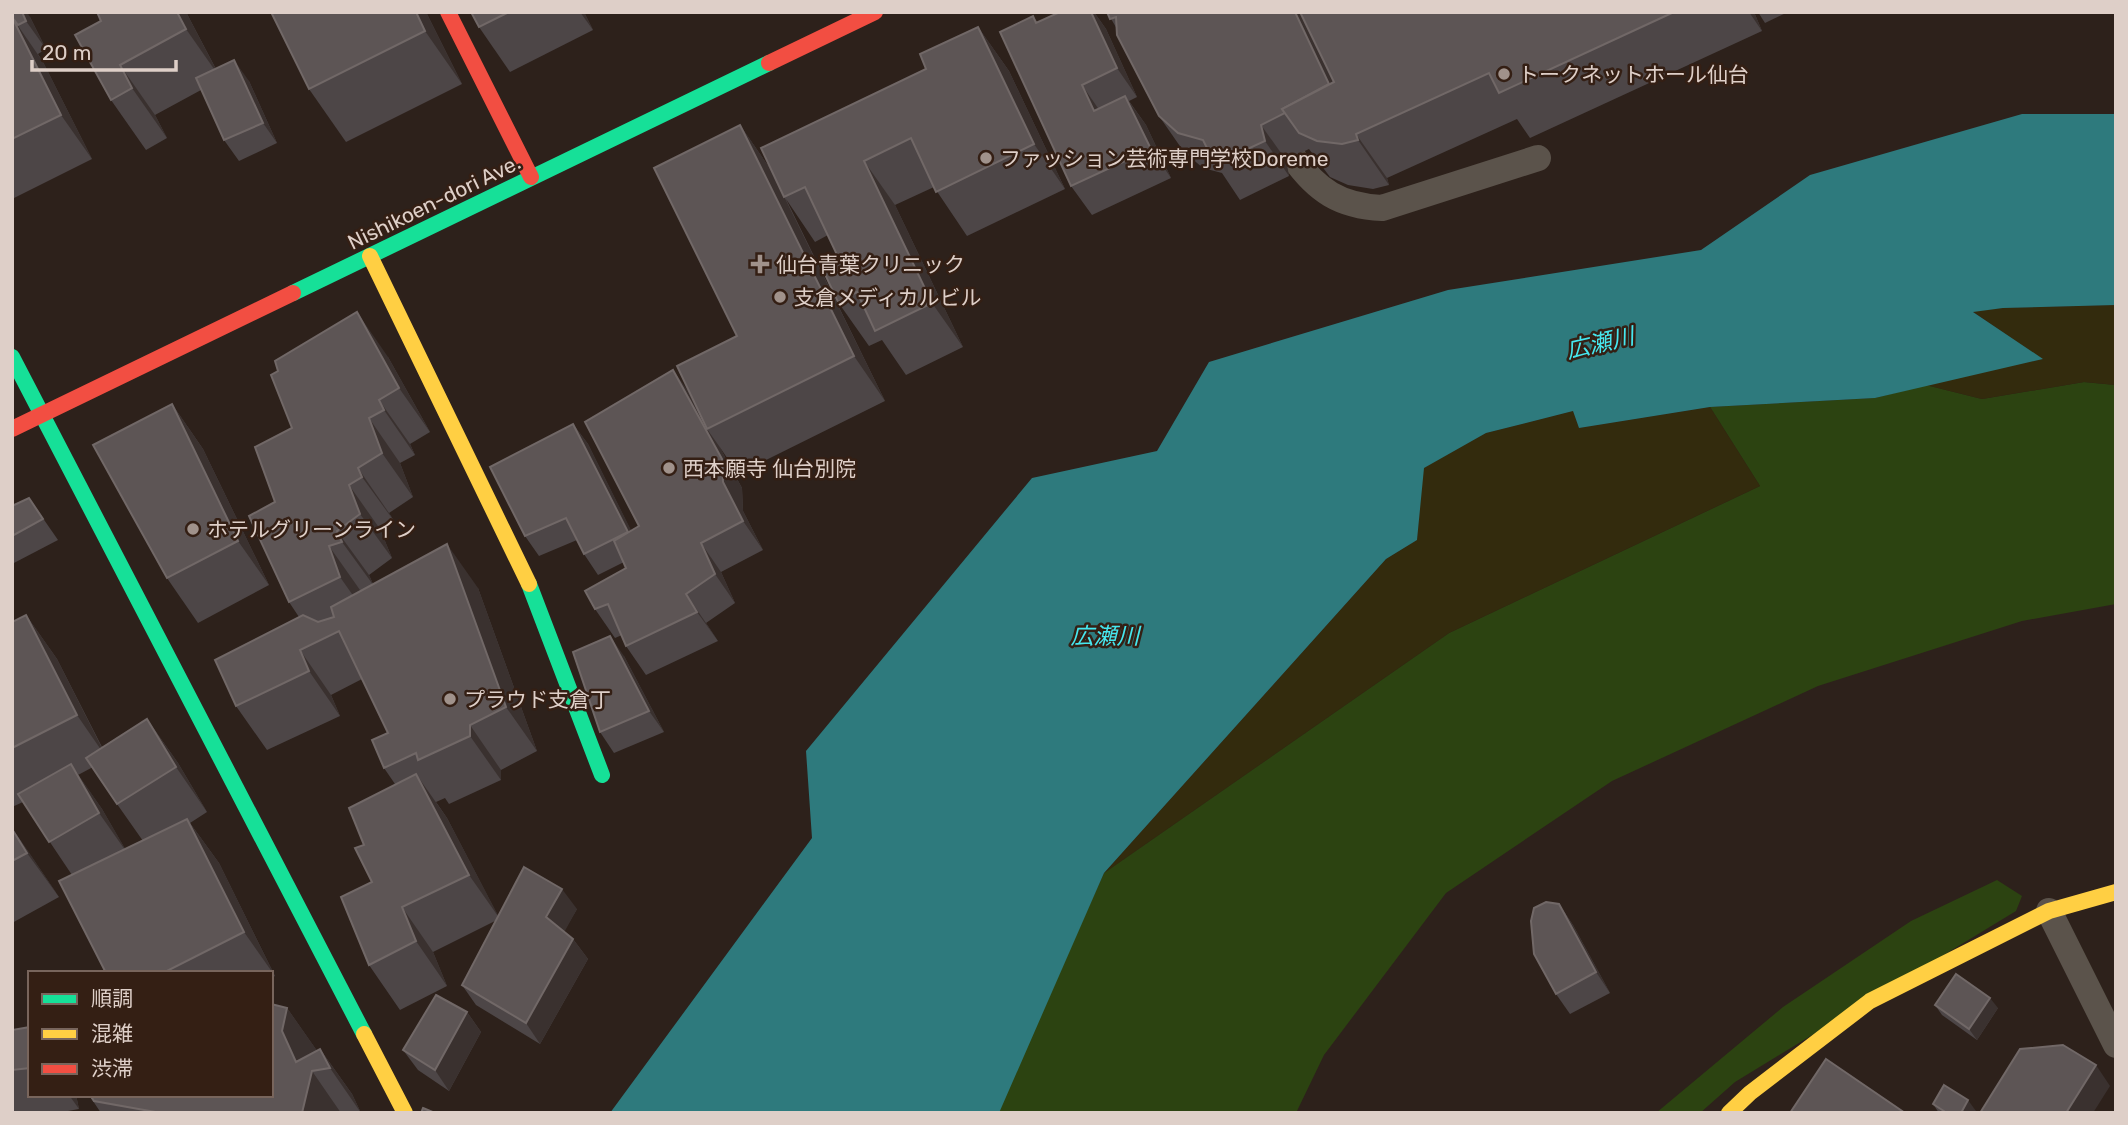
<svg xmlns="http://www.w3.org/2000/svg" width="2128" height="1125" font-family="Rubik,'Noto Sans JP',sans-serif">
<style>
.green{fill:#2c4311}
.sand{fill:#332b0d}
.water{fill:#2e7a7d}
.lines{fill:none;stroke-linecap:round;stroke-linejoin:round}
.lane{stroke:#5b534b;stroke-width:26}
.fast{stroke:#16e098;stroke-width:16}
.slow{stroke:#ffcf43;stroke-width:16}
.jam{stroke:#f24e42;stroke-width:16}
.wall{fill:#4d4647;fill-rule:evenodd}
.shaded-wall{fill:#3a312f}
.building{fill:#5d5555;stroke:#716867;stroke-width:2}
.poi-dot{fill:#a0928b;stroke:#341f14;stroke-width:2.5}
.labels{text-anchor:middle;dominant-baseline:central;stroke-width:5;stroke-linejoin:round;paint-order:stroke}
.poi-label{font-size:21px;fill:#decfc8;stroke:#341f14;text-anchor:start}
.street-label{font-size:21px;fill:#decfc8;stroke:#341f14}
.water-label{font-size:23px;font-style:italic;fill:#46e7ef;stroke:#341f14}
</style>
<rect width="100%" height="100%" fill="#2d211b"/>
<g class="green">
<polygon points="2084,382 2116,385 2116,604 2022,621 1818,686 1612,781 1446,893 1324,1055 1296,1113 999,1113 1006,1090 1104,873 1449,633 1760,486 1710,407 1875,398 1926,385 1982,399"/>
<polygon points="1997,880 2022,896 2016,911 1735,1082 1700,1113 1656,1113 1783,1007 1911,921"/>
</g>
<g class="sand">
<polygon points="2116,305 2116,385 2084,382 1982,399 1926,385 2042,359 1972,311 2003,308"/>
<polygon points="1710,407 1760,486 1449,633 1104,873 1386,559 1417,540 1423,468 1486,433 1573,411 1579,428"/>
</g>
<polygon class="water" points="2022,114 2116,114 2116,305 2003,308 1973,312 2043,359 1875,398 1710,407 1579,428 1573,411 1486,433 1424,468 1417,540 1386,559 1104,873 999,1113 610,1113 812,838 806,751 1032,478 1157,451 1209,362 1448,290 1701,250 1810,175"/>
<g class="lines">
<g class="lane">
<path d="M1293,157c24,34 47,49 89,51l156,-50"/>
<polyline points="2049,911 2116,1045"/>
</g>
<g class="fast">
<polyline points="293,293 769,63"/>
<polyline points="12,357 364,1034"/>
<polyline points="529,584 602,775"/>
</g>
<g class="slow">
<polyline points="370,256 529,584"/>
<polyline points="364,1034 405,1113"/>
<polyline points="1729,1113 1750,1093 1870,1001 2049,911 2116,892"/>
</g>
<g class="jam">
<polyline points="448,12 531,177"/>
<polyline points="769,63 875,12"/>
<polyline points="12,429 293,293"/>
</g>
</g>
<g class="wall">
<polygon points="12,12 30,17 46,49 38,54 43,62 92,159 12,199"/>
<polygon points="186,12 216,69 249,81 277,143 239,161 224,140 201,90 155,115 167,138 146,150 111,100 75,35"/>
<polygon points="271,12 426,12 462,84 346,142 309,89"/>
<polygon points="471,12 584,12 593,30 510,72 479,27"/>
<polygon points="1060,12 1094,12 1106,29 1137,97 1129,101 1146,125 1171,178 1092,215 1071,186 1033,16 1038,23"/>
<polygon points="1107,12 1754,12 1762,31 1530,138 1517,119 1387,178 1389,185 1373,189 1348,185 1330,177 1309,149 1286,160 1289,176 1240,200 1222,173 1203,168 1184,152 1159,116 1117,29"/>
<polygon points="1758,12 1788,12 1765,23"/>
<polygon points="978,27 1009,71 1065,189 967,236 934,187 895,205 963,347 906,375 882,340 869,346 838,302 839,259 828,235 815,242 786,199 885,401 738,474 719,446 742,488 743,511 763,550 721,572 735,603 706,623 718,641 646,675 626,646 622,635 615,638 595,609 626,568 624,562 598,575 584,554 577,540 539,556 525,536 573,424 588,444 631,531 639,526 690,395 737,336 740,125 771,170 926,69"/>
<polygon points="388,357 430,432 410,444 415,455 400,463 413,497 389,513 394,521 380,529 392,558 369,575 373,584 478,588 537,751 501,770 501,780 449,804 445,798 436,802 447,818 498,916 577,909 564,931 573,939 588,959 540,1044 476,1005 462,985 495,921 433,952 447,986 400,1010 369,965 372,882 364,845 395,784 384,768 388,733 362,679 331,695 340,716 267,750 236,706 299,617 289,602 275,502 292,428"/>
<polygon points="172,404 203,449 269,585 198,623 167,578"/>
<polygon points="29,498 58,540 12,564 12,507"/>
<path d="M26,615l31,44 45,88 45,-28 31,44 29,49 -17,11 29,40 56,113 -4,2v-5h-165l-34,-98 -49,-73 -11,5v-185zM93,767l24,37 26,37 -18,8 -23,-40 -24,-34z"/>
<polygon points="624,656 664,732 614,753 600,732"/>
<polygon points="12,828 59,897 12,923"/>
<polygon points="1559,904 1573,925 1610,993 1570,1014 1556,994"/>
<polygon points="1935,1005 1998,1008 1977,1040 1942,1015"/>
<polygon points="287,1008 317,1051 320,1049 352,1094 361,1113 101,1113 89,1095 271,1095"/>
<polygon points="467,1012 481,1032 449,1091 418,1070 403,1050"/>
<polygon points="30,1027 30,1095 76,1095 79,1109 57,1113 12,1113 12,1030"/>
<polygon points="1933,1104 1976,1111 1975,1113 1939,1113"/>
</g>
<g class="shaded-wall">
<polygon points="22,12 27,12 30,17 46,49 26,21"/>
<polygon points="177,12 186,12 221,79 186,29"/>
<polygon points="416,12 426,12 462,84 425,31"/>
<polygon points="580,12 584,12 593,30"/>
<polygon points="1091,12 1094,12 1106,29 1137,97 1117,68"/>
<polygon points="1295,12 1303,12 1357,125 1332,90"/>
<polygon points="1749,12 1754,12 1762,31"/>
<polygon points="12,17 43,62 92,159 61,115"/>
<polygon points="978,27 1009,71 1065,189 1034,144"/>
<polygon points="234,60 249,81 277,143 263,123"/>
<polygon points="120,65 155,115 167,138 132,88"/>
<polygon points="1082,85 1102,114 1094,111"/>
<polygon points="1125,96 1146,125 1171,178 1151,149"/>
<polygon points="740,125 771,170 885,401 854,356"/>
<polygon points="1261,125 1286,160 1289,176 1265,141"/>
<polygon points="1356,134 1387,178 1389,185 1358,140"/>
<polygon points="864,161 895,205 963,347 932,303"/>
<polygon points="357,312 388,357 430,432 399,388"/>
<polygon points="673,370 694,399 707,429 719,446 742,488 743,511 763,550 743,521 723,482"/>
<polygon points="379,400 410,444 415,455 384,410"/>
<polygon points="172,404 203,449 269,585 238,541"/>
<polygon points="369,418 400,463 413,497 382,453"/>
<polygon points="573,424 588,444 642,552 628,532"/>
<polygon points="358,468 389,513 394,521 362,477"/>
<polygon points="349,485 380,529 392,558 360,514"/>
<polygon points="337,531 369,575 374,586 342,542"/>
<polygon points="701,543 721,572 735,603 715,574"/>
<polygon points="447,544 478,588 537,751 506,707"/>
<polygon points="329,546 360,590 371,621 340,577"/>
<polygon points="686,594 706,623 718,641 697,612"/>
<polygon points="26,615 57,659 108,760 77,715"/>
<polygon points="610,636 624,656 664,732 649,711"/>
<polygon points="300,650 331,695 340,716 309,671"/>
<polygon points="147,719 178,763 207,812 176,767"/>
<polygon points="470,725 501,770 501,780 470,736"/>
<polygon points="71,764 102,809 130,857 99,813"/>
<polygon points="416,774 447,818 500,919 469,875"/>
<polygon points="187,819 219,863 275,976 244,932"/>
<polygon points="12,828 28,851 59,897 27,853"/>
<polygon points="562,889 577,909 561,938 546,917"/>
<polygon points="1559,904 1573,925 1610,993 1596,972"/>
<polygon points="402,907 433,952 447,986 416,941"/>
<polygon points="573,939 588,959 540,1044 526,1023"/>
<polygon points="1990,998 1998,1008 1977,1040 1969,1029"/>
<polygon points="287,1008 318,1052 312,1071 341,1113 302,1113 296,1062 282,1031"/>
<polygon points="467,1012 481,1032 449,1091 435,1070"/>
<polygon points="320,1049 352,1094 361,1113 330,1068"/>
<polygon points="2096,1065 2110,1086 2093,1113 2066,1113"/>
<polygon points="69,1095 76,1095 79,1109"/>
<polygon points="1968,1100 1976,1111 1975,1113 1961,1113"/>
</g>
<g class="building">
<polygon points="12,12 22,12 26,21 18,25 12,17"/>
<polygon points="97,12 177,12 186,29 120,65 132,88 111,100 75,35 101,21"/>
<polygon points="271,12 416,12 425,31 309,89"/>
<polygon points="471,12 509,12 479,27"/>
<polygon points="1060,12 1091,12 1117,68 1082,85 1094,111 1125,96 1151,149 1071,186 1000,32 1033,16 1036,23"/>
<polygon points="1107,12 1295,12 1329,84 1282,109 1285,113 1261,125 1265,141 1215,164 1203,140 1178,133 1159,116 1117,35 1116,17 1110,19"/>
<polygon points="1300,12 1674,12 1499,93 1489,73 1356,134 1358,140 1342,144 1317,141 1299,133 1282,109 1334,82"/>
<polygon points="12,17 61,115 12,139"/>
<polygon points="978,27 1034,144 936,192 911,138 864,161 932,303 875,331 857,292 838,302 822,268 839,259 805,187 784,197 761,148 926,69 920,54"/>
<polygon points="234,60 263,123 224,140 196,78"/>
<polygon points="740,125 854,356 707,429 677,366 737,336 654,168"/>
<polygon points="357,312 399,388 379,400 384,410 369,418 382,453 358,468 362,477 349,485 360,514 337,531 342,542 329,546 340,577 289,602 249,516 275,502 255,447 292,428 271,375 278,371 275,361"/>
<polygon points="673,370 722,459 723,482 743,521 701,543 715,574 686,594 697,612 626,646 608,604 595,609 585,591 626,568 614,541 639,526 585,422"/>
<polygon points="172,404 238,541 167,578 93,445"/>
<polygon points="573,424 628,532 584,554 566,518 525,536 490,467"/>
<polygon points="29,498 43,519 12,536 12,506"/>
<polygon points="447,544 506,707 470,725 470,736 418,760 416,753 384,768 372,740 388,733 339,631 300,650 309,671 236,706 215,660 303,615 318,622 334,617 331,607"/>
<polygon points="26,615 77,715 12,748 12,622"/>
<polygon points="610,636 649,711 600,732 573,652"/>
<polygon points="147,719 176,767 117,804 86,758"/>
<polygon points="71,764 99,813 49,842 18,794"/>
<polygon points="416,774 469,875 402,907 416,941 369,965 341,897 372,882 355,848 364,845 349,808"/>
<polygon points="187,819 244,932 163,973 106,973 59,881"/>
<polygon points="12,829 27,853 12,861"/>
<polygon points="524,867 562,889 546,917 573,939 526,1023 462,985"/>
<polygon points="1546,902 1559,904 1596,972 1556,994 1534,954 1531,921 1534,908"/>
<polygon points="1956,974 1990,998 1969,1029 1935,1005"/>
<polygon points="436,995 467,1012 435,1070 403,1050"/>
<polygon points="271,1004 287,1008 282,1031 296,1062 320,1049 330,1068 312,1071 302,1113 161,1113 94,1101 90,1095 271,1095"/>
<polygon points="30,1027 30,1068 12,1070 12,1030"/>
<polygon points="2063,1045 2096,1065 2066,1113 1980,1113 2020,1049"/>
<polygon points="1826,1059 1905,1113 1790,1113"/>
<polygon points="1944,1085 1968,1100 1961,1113 1947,1113 1933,1104"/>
<polygon points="423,1108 435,1113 421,1113"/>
</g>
<g class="poi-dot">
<circle cx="1504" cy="74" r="7"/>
<circle cx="986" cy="158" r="7"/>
<path d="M756.5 253.5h7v7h7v7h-7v7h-7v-7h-7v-7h7z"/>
<circle cx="780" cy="297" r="7"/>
<circle cx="669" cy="468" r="7"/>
<circle cx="193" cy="529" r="7"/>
<circle cx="450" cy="699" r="7"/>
</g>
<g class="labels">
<g class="poi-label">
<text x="1518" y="74">トークネットホール仙台</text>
<text x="1000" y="158">ファッション芸術専門学校Doreme</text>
<text x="776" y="264">仙台青葉クリニック</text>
<text x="794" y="297">支倉メディカルビル</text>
<text x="683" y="468">西本願寺 仙台別院</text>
<text x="207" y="529">ホテルグリーンライン</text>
<text x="464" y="699">プラウド支倉丁</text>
</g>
<g class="street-label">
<text transform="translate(434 202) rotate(-26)">Nishikoen-dori Ave.</text>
</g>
<g class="water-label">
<text transform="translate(1600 343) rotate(-13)">広瀬川</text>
<text x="1105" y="636">広瀬川</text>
</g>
</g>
<rect width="2128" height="1125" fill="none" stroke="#decfc8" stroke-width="28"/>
<rect x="28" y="971" width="245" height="126" fill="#341f14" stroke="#78655c" stroke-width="2"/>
<rect x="42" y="994" width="35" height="10" fill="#16e098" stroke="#78655c" stroke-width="2"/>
<text x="91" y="1006" font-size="21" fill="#decfc8">順調</text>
<rect x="42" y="1029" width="35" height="10" fill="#ffcf43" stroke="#78655c" stroke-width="2"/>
<text x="91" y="1041" font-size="21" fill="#decfc8">混雑</text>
<rect x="42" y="1064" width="35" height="10" fill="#f24e42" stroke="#78655c" stroke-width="2"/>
<text x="91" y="1076" font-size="21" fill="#decfc8">渋滞</text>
<path d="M32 60v10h144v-10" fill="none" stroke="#decfc8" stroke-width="3.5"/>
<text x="42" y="60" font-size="21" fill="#decfc8" stroke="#341f14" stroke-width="5" paint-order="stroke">20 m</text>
</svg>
